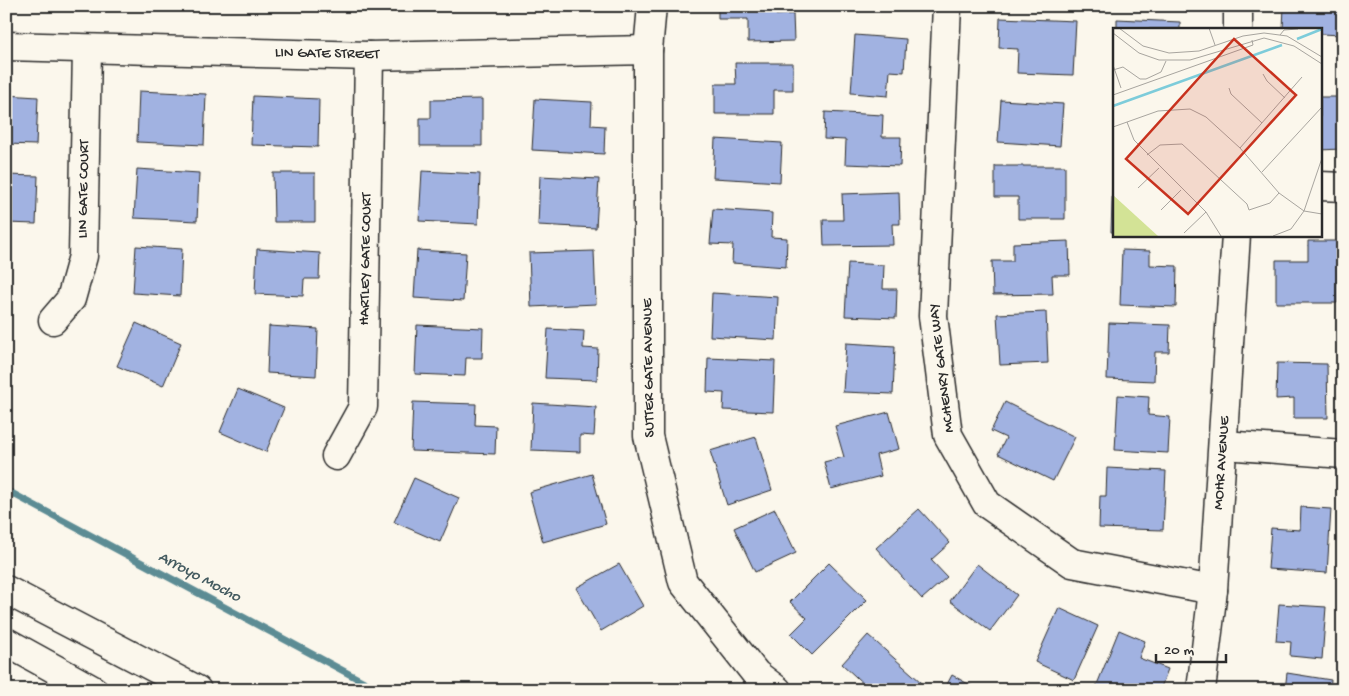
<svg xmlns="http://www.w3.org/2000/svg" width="1349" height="696" font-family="'Gochi Hand',sans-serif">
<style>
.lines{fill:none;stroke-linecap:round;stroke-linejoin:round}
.stream{stroke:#5c8c94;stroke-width:7}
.building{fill:#a1b2e1;stroke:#2b2b2b}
.minor-casing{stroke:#2b2b2b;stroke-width:31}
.major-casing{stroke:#2b2b2b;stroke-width:31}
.minor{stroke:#fbf7ec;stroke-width:28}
.major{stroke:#fbf7ec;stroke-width:28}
.labels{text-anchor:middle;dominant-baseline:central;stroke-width:4;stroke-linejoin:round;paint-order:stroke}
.street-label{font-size:15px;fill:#2b2b2b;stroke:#fbf7ec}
.water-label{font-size:16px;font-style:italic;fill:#445b60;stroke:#fbf7ec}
.inset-river{fill:none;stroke:#7dccda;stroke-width:2.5}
.inset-road{fill:none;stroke:#a8a59f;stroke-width:1}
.view{fill:#c8321e;fill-opacity:0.15;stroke:#c8321e;stroke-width:2.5}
.inset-edge{fill:none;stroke:#2b2b2b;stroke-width:2.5}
</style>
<rect width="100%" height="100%" fill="#fbf7ec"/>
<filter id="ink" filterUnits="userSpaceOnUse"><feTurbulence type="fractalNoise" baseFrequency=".02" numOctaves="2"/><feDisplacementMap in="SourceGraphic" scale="10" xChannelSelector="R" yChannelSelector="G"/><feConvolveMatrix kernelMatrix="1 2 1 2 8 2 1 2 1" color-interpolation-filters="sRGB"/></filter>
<g filter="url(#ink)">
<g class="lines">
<polyline class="stream" points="6,490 379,690"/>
</g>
<g class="building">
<polygon points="560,6 591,6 591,8 560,7"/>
<polygon points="718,6 776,6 776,15 793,14 794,41 748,42 748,19 718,19"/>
<polygon points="854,6 905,6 905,9"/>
<polygon points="1284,6 1343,6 1343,35 1320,34 1320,29 1283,29"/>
<polygon points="1000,18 1076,21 1073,75 1017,73 1018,49 999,48"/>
<polygon points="1117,19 1180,22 1180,29 1117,29"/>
<polygon points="855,35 906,39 904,72 890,71 888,96 851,93"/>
<polygon points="735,63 793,63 793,90 774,90 774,114 715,114 715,84 736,84"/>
<polygon points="139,91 206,94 204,145 137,142"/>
<polygon points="6,95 38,97 36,145 6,144"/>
<polygon points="253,96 319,99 318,147 251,145"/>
<polygon points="1320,97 1340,97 1341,149 1320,150"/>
<polygon points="482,99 482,146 420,146 420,118 431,118 431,100"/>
<polygon points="535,99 592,102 591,125 605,126 604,154 532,150"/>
<polygon points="1001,100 1063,104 1060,146 998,142"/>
<polygon points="825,112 883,115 882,137 901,137 900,166 845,164 846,140 824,139"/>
<polygon points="715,139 782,143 780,182 713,178"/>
<polygon points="995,166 1065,166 1065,219 1018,219 1018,197 995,197"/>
<polygon points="137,169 199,173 197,221 134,218"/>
<polygon points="422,171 480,174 478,224 419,221"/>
<polygon points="1113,172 1114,172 1114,232 1111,232"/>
<polygon points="273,173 315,173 315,222 274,222"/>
<polygon points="6,175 38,176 36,224 6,223"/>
<polygon points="540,176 599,179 596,228 538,225"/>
<polygon points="899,192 900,224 892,224 893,245 824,246 823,220 843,220 842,194"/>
<polygon points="713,209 772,213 771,237 787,238 786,267 732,263 733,245 710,244"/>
<polygon points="1069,241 1070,275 1052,275 1053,294 993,295 992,261 1013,261 1013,243"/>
<polygon points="1308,241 1337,241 1337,303 1276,303 1276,260 1308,260"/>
<polygon points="136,246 182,249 180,296 133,293"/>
<polygon points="257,249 320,253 319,279 304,279 303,296 255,294"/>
<polygon points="417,250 466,253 463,301 414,298"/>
<polygon points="1122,250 1150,251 1150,265 1177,266 1176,307 1120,305"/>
<polygon points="594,251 596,304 531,307 529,253"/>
<polygon points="848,263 884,265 883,289 897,289 896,318 845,316"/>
<polygon points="712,293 778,297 776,340 710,336"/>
<polygon points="1046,312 1048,363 1000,365 997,314"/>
<polygon points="136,323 181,343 163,386 117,366"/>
<polygon points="1109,323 1170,325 1169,352 1155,352 1154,381 1107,379"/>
<polygon points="417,325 483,328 482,358 466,358 465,376 415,374"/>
<polygon points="269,326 318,329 316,376 267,373"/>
<polygon points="548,329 584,331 583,348 598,349 597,380 545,378"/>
<polygon points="846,343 895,346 893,394 843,392"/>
<polygon points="708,358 775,361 773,412 723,410 724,393 707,392"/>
<polygon points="1277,363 1327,364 1328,418 1294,418 1294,398 1276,399"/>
<polygon points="238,389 284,408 266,452 220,432"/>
<polygon points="1118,395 1149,397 1148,415 1170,417 1168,453 1115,450"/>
<polygon points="413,402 476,404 475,425 496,426 495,454 411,451"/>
<polygon points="1005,402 1075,437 1053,481 998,454 1006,438 991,431"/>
<polygon points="533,403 596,407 594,436 580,435 580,452 531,450"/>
<polygon points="889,412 899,449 876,455 881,476 831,489 824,462 844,457 835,426"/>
<polygon points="756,437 772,490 727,505 710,451"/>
<polygon points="1107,468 1166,471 1163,530 1099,528 1100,496 1106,496"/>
<polygon points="592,474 606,524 543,542 529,492"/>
<polygon points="414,478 459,498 440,542 394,522"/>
<polygon points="1301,507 1331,509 1327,573 1268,569 1271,528 1300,530"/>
<polygon points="775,509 796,553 755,572 734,528"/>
<polygon points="919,509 950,543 931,560 947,577 922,599 876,548"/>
<polygon points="829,563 867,600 812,655 791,634 807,618 790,602"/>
<polygon points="619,564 643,606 601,631 576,588"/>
<polygon points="977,564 1017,595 990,631 950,601"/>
<polygon points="1279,604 1326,607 1322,659 1290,656 1291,642 1276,641"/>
<polygon points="1059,608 1098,626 1074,680 1035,662"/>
<polygon points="1119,630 1145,641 1139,658 1168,669 1160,690 1103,690 1096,687"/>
<polygon points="868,635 921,682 913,690 870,690 842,664"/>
<polygon points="1287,673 1331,680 1330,690 1285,690"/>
<polygon points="952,675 979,690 944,690"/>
</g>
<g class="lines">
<g class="minor-casing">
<g id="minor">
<polyline points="652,6 648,50 648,436 683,582 756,674 777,690"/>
<polyline points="947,6 933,316 948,435 987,504 1072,563 1213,590"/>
<polyline points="1238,6 1238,29"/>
<polyline points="6,46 369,56 648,50"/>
<polyline points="1320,186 1343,187"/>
<polyline points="53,320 71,299 83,256 87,50"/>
<polyline points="1224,445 1343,454"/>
<polyline points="336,456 363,407 369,56"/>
<polyline points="6,590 197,690"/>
<polyline points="1201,690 1213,590 1236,235"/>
</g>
</g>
<g class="major-casing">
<polyline id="major" points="6,642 93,690"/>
</g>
<use href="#minor" class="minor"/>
<use href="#major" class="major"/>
</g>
</g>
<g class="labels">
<g class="street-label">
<text transform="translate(327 54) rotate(1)">LIN GATE STREET</text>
<text transform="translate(84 189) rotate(-89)">LIN GATE COURT</text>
<text transform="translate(366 259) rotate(-89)">HARTLEY GATE COURT</text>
<text transform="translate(649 368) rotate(-91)">SUTTER GATE AVENUE</text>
<text transform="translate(942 368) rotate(-97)">MCHENRY GATE WAY</text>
<text transform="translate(1222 463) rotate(-86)">MOHR AVENUE</text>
</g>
<g class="water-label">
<text transform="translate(199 578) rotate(28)">Arroyo Mocho</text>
</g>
</g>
<g transform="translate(1113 28)">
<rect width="209" height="209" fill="#fbf7ec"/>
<path d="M0,167l45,41h-45z" fill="#d3e396"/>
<path class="inset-river" d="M184,11l25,-10M0,78l169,-61"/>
<path class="inset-road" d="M6,0l24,18 26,7 30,-2 44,-15 21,-3 23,3 35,21M96,0l6,17M0,5l26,20 20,7h31l74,-22 30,8 28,18M167,7l4,-5 14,-1M0,37l8,23M0,42l10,-3 17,12h6l15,-7 5,-11M150,46l4,7 18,17M116,60l2,6 31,29M0,67l140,-50 -1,-5M14,94l7,18 72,72 15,24M0,99l45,-16 32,-2 16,8 34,31 39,45 25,18 18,3M127,120l62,-71M34,127l13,-10 22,-1 65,60 2,6 21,-7 9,-10M149,144l60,-65M25,160l21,-20M48,182l20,-20M71,205l22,-21M160,208l18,-7 13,-18 18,-53"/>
<path class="view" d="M121,11l62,56 -108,119 -62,-55z"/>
<rect width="209" height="209" class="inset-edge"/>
</g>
<rect width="1349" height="696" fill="none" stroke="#fbf7ec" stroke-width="25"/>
<rect x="12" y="12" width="1324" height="671" fill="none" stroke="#2b2b2b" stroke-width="2" filter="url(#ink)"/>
<path d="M1156 654v8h70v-8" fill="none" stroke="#2b2b2b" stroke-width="2.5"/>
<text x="1164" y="654" font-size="15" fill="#2b2b2b" stroke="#fbf7ec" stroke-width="4" paint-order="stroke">20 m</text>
</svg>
